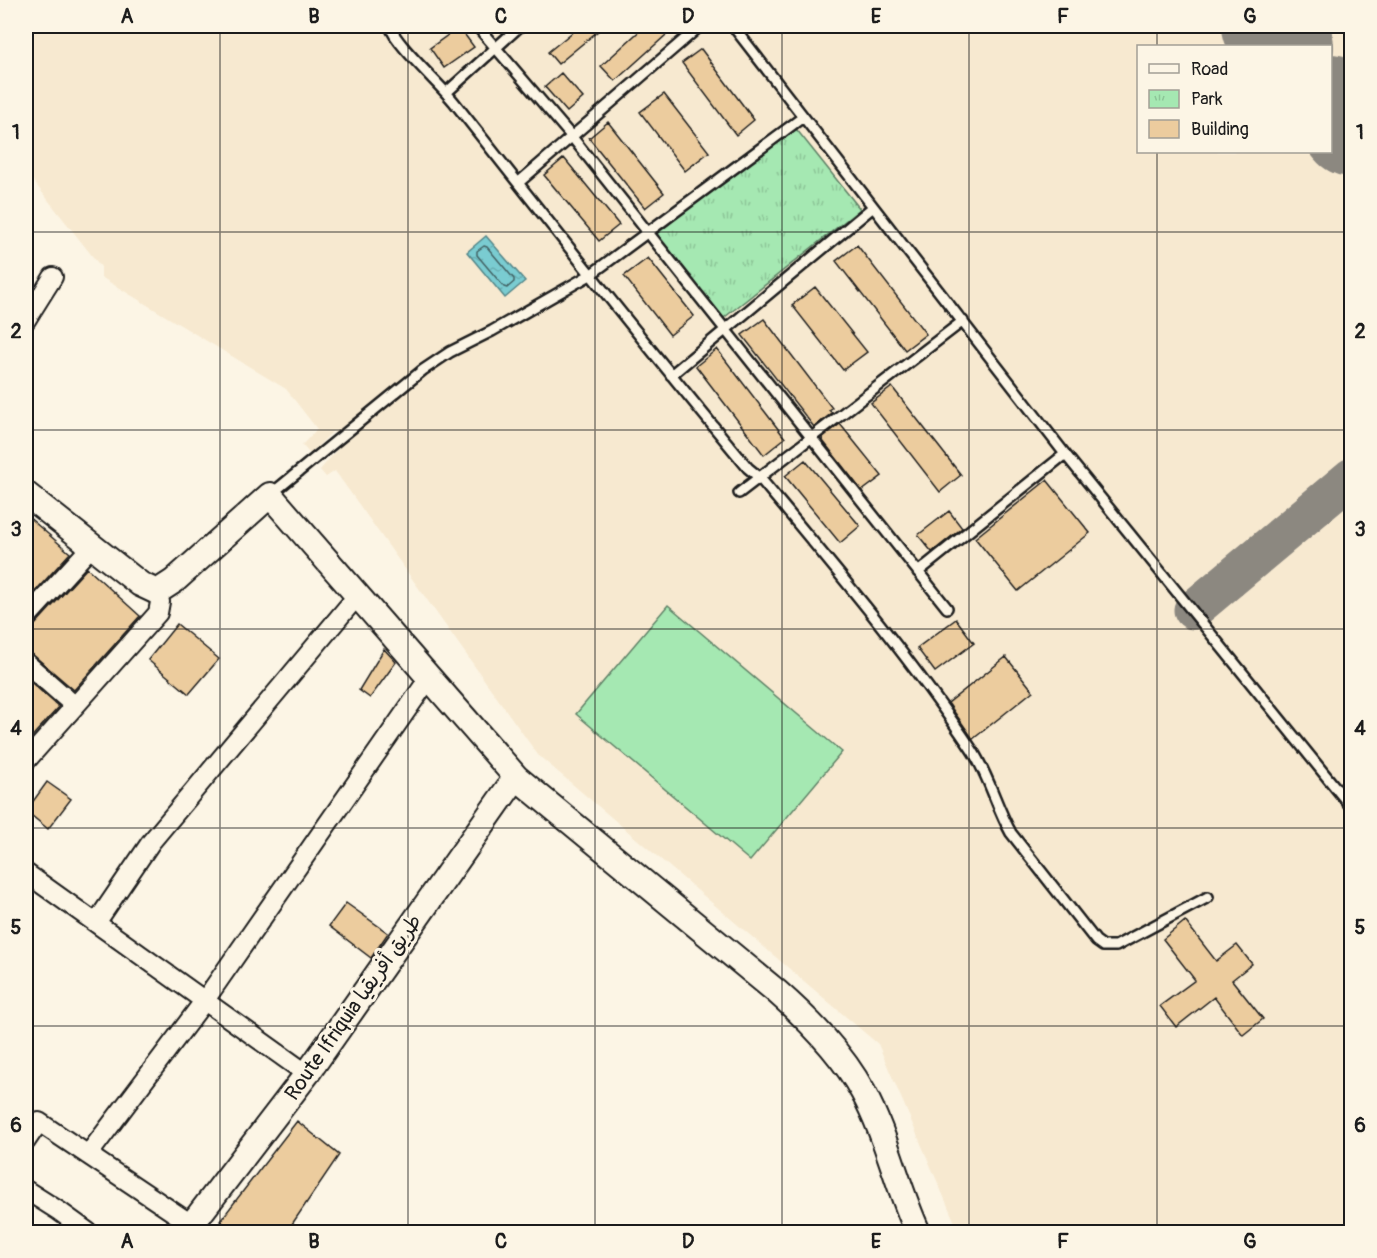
<svg xmlns="http://www.w3.org/2000/svg" width="1377" height="1258" viewBox="0 0 1377 1258" font-family="Pangolin,'Playpen Sans Arabic',sans-serif">
<style>
.built{fill:#f7e9d0;fill-rule:evenodd}
.green{fill:#a5e8b2;stroke:#608267;stroke-width:1.5}
.park{fill:url(#park-tufts);stroke:#608267;stroke-width:1.5}
.water{fill:url(#water-ripples);stroke:#548689;stroke-width:1.5}
.lines{fill:none;stroke-linecap:round;stroke-linejoin:round}
.shore{stroke:#426264;stroke-width:1.5}
.taxiway{stroke:#8c8880;stroke-width:39}
.runway{stroke:#8c8880;stroke-width:96}
.building{fill:#eccc9e;stroke:#1c1c1c;stroke-width:1.5}
.lane-casing{stroke:#1c1c1c;stroke-width:14}
.street-casing{stroke:#1c1c1c;stroke-width:22}
.secondary-casing{stroke:#1c1c1c;stroke-width:28}
.lane{stroke:#fcf5e5;stroke-width:9}
.street{stroke:#fcf5e5;stroke-width:18}
.secondary{stroke:#fcf5e5;stroke-width:24}
.grid{fill:none;stroke:#1c1c1c;stroke-width:1.5;stroke-opacity:0.55}
.labels{text-anchor:middle;stroke-width:6;stroke-linejoin:round;paint-order:stroke}
.street-label{font-size:21px;fill:#1c1c1c;stroke:#fcf5e5}
.neatline{fill:none;stroke:#1c1c1c;stroke-width:2}
.grid-label{font-size:20px;text-anchor:middle;font-weight:bold;fill:#1c1c1c}
</style>
<defs>
<pattern id="park-tufts" width="24" height="20" patternUnits="userSpaceOnUse" patternTransform="scale(1.5)"><rect width="24" height="20" fill="#a5e8b2"/><path d="M3 7l-1-3M5 7V3M7 7l1-3M15 17l-1-3M17 17v-4M19 17l1-3" fill="none" stroke="#8dc698"/></pattern>
<pattern id="water-ripples" width="26" height="14" patternUnits="userSpaceOnUse" patternTransform="scale(1.5)"><rect width="26" height="14" fill="#7accd1"/><path d="M2 4q2-2 4 0t4 0M15 11q2-2 4 0t4 0" fill="none" stroke="#69afb3"/></pattern>
</defs>
<rect width="100%" height="100%" fill="#fcf5e5"/>
<filter id="ink" filterUnits="userSpaceOnUse"><feTurbulence type="fractalNoise" baseFrequency=".0167" numOctaves="2"/><feDisplacementMap in="SourceGraphic" scale="12" xChannelSelector="R" yChannelSelector="G"/><feConvolveMatrix kernelMatrix="1 2 1 2 8 2 1 2 1" color-interpolation-filters="sRGB"/></filter>
<g filter="url(#ink)">
<!-- built -->
<path class="built" d="M 26,26 L 1351,26 L 1351,1232 L 959,1232 L 878,1044 L 538,755 L 335,471 L 326,477 L 320,470 L 341,445 L 333,431 L 310,454 L 302,445 L 317,429 L 286,389 L 101,277 L 101,267 L 26,172 ZM 1138,46 L 1330,46 L 1330,152 L 1138,152 Z"/>
<!-- green -->
<path class="green" d="M 668,605 L 842,752 L 750,861 L 576,714 Z"/>
<!-- park -->
<path class="park" d="M 793,125 L 860,209 L 720,321 L 653,237 Z"/>
<!-- water -->
<path class="water" d="M 486,236 L 525,281 L 505,298 L 467,252 Z"/>
<g class="lines">
<!-- shore -->
<path class="shore" d="M 484,246 L 487,247 L 514,279 L 514,282 L 507,288 L 504,287 L 477,255 L 477,251 Z"/>
<!-- taxiway -->
<path class="taxiway" d="M 1193,610 L 1352,477"/>
<!-- runway -->
<path class="runway" d="M 1270,26 L 1286,46
M 1330,102 L 1352,129"/>
</g>
<!-- building -->
<path class="building" d="M 580,26 L 604,26 L 558,64 L 548,52 Z
M 645,26 L 676,26 L 615,81 L 601,66 Z
M 459,27 L 474,47 L 444,68 L 430,48 Z
M 701,49 L 754,120 L 736,135 L 682,63 Z
M 561,73 L 583,98 L 567,112 L 545,87 Z
M 664,94 L 709,152 L 685,171 L 640,112 Z
M 608,122 L 664,193 L 645,208 L 589,138 Z
M 564,158 L 619,225 L 599,241 L 544,175 Z
M 857,245 L 926,334 L 905,350 L 836,261 Z
M 648,258 L 694,316 L 670,335 L 624,276 Z
M 815,287 L 867,352 L 843,370 L 792,305 Z
M 764,319 L 832,408 L 829,410 L 832,413 L 814,427 L 742,335 Z
M 717,349 L 785,438 L 764,455 L 696,366 Z
M 892,387 L 961,475 L 940,492 L 871,403 Z
M 840,424 L 882,476 L 862,491 L 823,441 L 822,438 Z
M 805,460 L 860,526 L 840,543 L 785,476 Z
M 1047,480 L 1090,533 L 1018,591 L 975,538 Z
M 949,511 L 962,528 L 932,552 L 918,535 Z
M 26,515 L 70,553 L 30,597 L 26,594 Z
M 87,568 L 140,616 L 74,690 L 33,655 L 26,652 L 26,631 L 34,626 Z
M 956,619 L 974,643 L 935,672 L 917,648 Z
M 177,624 L 219,659 L 189,694 L 148,660 Z
M 384,649 L 396,662 L 370,698 L 359,690 Z
M 1006,657 L 1033,691 L 973,739 L 948,703 Z
M 26,678 L 59,707 L 26,743 Z
M 47,782 L 71,799 L 48,829 L 26,811 Z
M 346,903 L 388,933 L 371,958 L 329,926 Z
M 1185,921 L 1216,961 L 1237,945 L 1252,964 L 1232,980 L 1263,1019 L 1243,1035 L 1214,997 L 1176,1027 L 1160,1006 L 1195,980 L 1163,939 Z
M 297,1121 L 339,1155 L 286,1233 L 235,1233 L 220,1221 Z"/>
<g class="lines">
<!-- lane casing -->
<g class="lane-casing">
<path id="lane" d="M 390,26 C 395,44 440,84 454,102 C 551,225 648,348 748,468 L 759,477 C 833,566 908,654 972,750 C 989,776 996,806 1011,833 L 1096,941 L 1103,946 L 1116,946 L 1208,897
M 477,26 L 572,137 L 947,608
M 733,26 L 1065,454 L 1352,808
M 447,92 L 520,26
M 518,183 L 700,26
M 671,375 L 873,207
M 739,493 L 963,321
M 270,495 L 423,370 L 450,352 L 492,331 L 590,275 L 803,117
M 918,572 L 1065,454"/>
</g>
<!-- street casing -->
<g class="street-casing">
<path id="street" d="M 26,320 L 53,277
M 26,618 L 91,547
M 26,663 L 75,706
M 26,761 L 158,613 L 160,602 L 157,592
M 26,873 L 307,1074
M 96,923 L 151,842 L 357,596
M 26,1141 L 39,1122 L 203,1232
M 88,1155 L 205,1000 L 429,678
M 26,1190 L 59,1211 L 88,1232"/>
</g>
<!-- secondary casing -->
<g class="secondary-casing">
<path id="secondary" d="M 26,494 L 140,584 L 157,592 L 174,581 L 270,495 L 516,777 L 776,991 C 809,1020 842,1053 863,1092 C 887,1136 897,1187 918,1232
M 186,1232 L 307,1074 L 516,777"/>
</g>
<!-- lane -->
<use href="#lane" class="lane"/>
<!-- street -->
<use href="#street" class="street"/>
<!-- secondary -->
<use href="#secondary" class="secondary"/>
</g>
</g>
<!-- grid -->
<path class="grid" d="M 220,26 L 220,1232M 408,26 L 408,1232M 595,26 L 595,1232M 782,26 L 782,1232M 969,26 L 969,1232M 1157,26 L 1157,46M 1157,152 L 1157,1232M 26,232 L 1352,232M 26,430 L 1352,430M 26,629 L 1352,629M 26,828 L 1352,828M 26,1026 L 1352,1026"/>
<g class="labels">
<!-- street labels -->
<g class="street-label">
<text transform="translate(353 1007) rotate(-55)" y="7">Route Ifriquia طريق أفريقيا</text>
</g>
</g>
<!-- margin -->
<rect width="1377" height="1258" fill="none" stroke="#fcf5e5" stroke-width="66"/>
<!-- legend -->
<rect x="1137" y="45" width="195" height="108" fill="#fcf5e5" stroke="#a29e95" stroke-width="1.5"/>
<rect x="1149" y="64" width="30" height="9" fill="#fcf5e5" stroke="#a29e95" stroke-width="1.5"/>
<text x="1191" y="75" font-size="18" fill="#1c1c1c">Road</text>
<rect x="1149" y="90" width="30" height="18" fill="url(#park-tufts)" stroke="#a29e95" stroke-width="1.5"/>
<text x="1191" y="105" font-size="18" fill="#1c1c1c">Park</text>
<rect x="1149" y="120" width="30" height="18" fill="#eccc9e" stroke="#a29e95" stroke-width="1.5"/>
<text x="1191" y="135" font-size="18" fill="#1c1c1c">Building</text>
<rect x="33" y="33" width="1311" height="1192" class="neatline"/>
<g class="grid-label">
<text x="127" y="23">A</text>
<text x="314" y="23">B</text>
<text x="501" y="23">C</text>
<text x="688" y="23">D</text>
<text x="876" y="23">E</text>
<text x="1063" y="23">F</text>
<text x="1250" y="23">G</text>
<text x="16" y="139">1</text>
<text x="1360" y="139">1</text>
<text x="16" y="338">2</text>
<text x="1360" y="338">2</text>
<text x="16" y="536">3</text>
<text x="1360" y="536">3</text>
<text x="16" y="735">4</text>
<text x="1360" y="735">4</text>
<text x="16" y="934">5</text>
<text x="1360" y="934">5</text>
<text x="16" y="1132">6</text>
<text x="1360" y="1132">6</text>
<text x="127" y="1248">A</text>
<text x="314" y="1248">B</text>
<text x="501" y="1248">C</text>
<text x="688" y="1248">D</text>
<text x="876" y="1248">E</text>
<text x="1063" y="1248">F</text>
<text x="1250" y="1248">G</text>
</g>
</svg>
